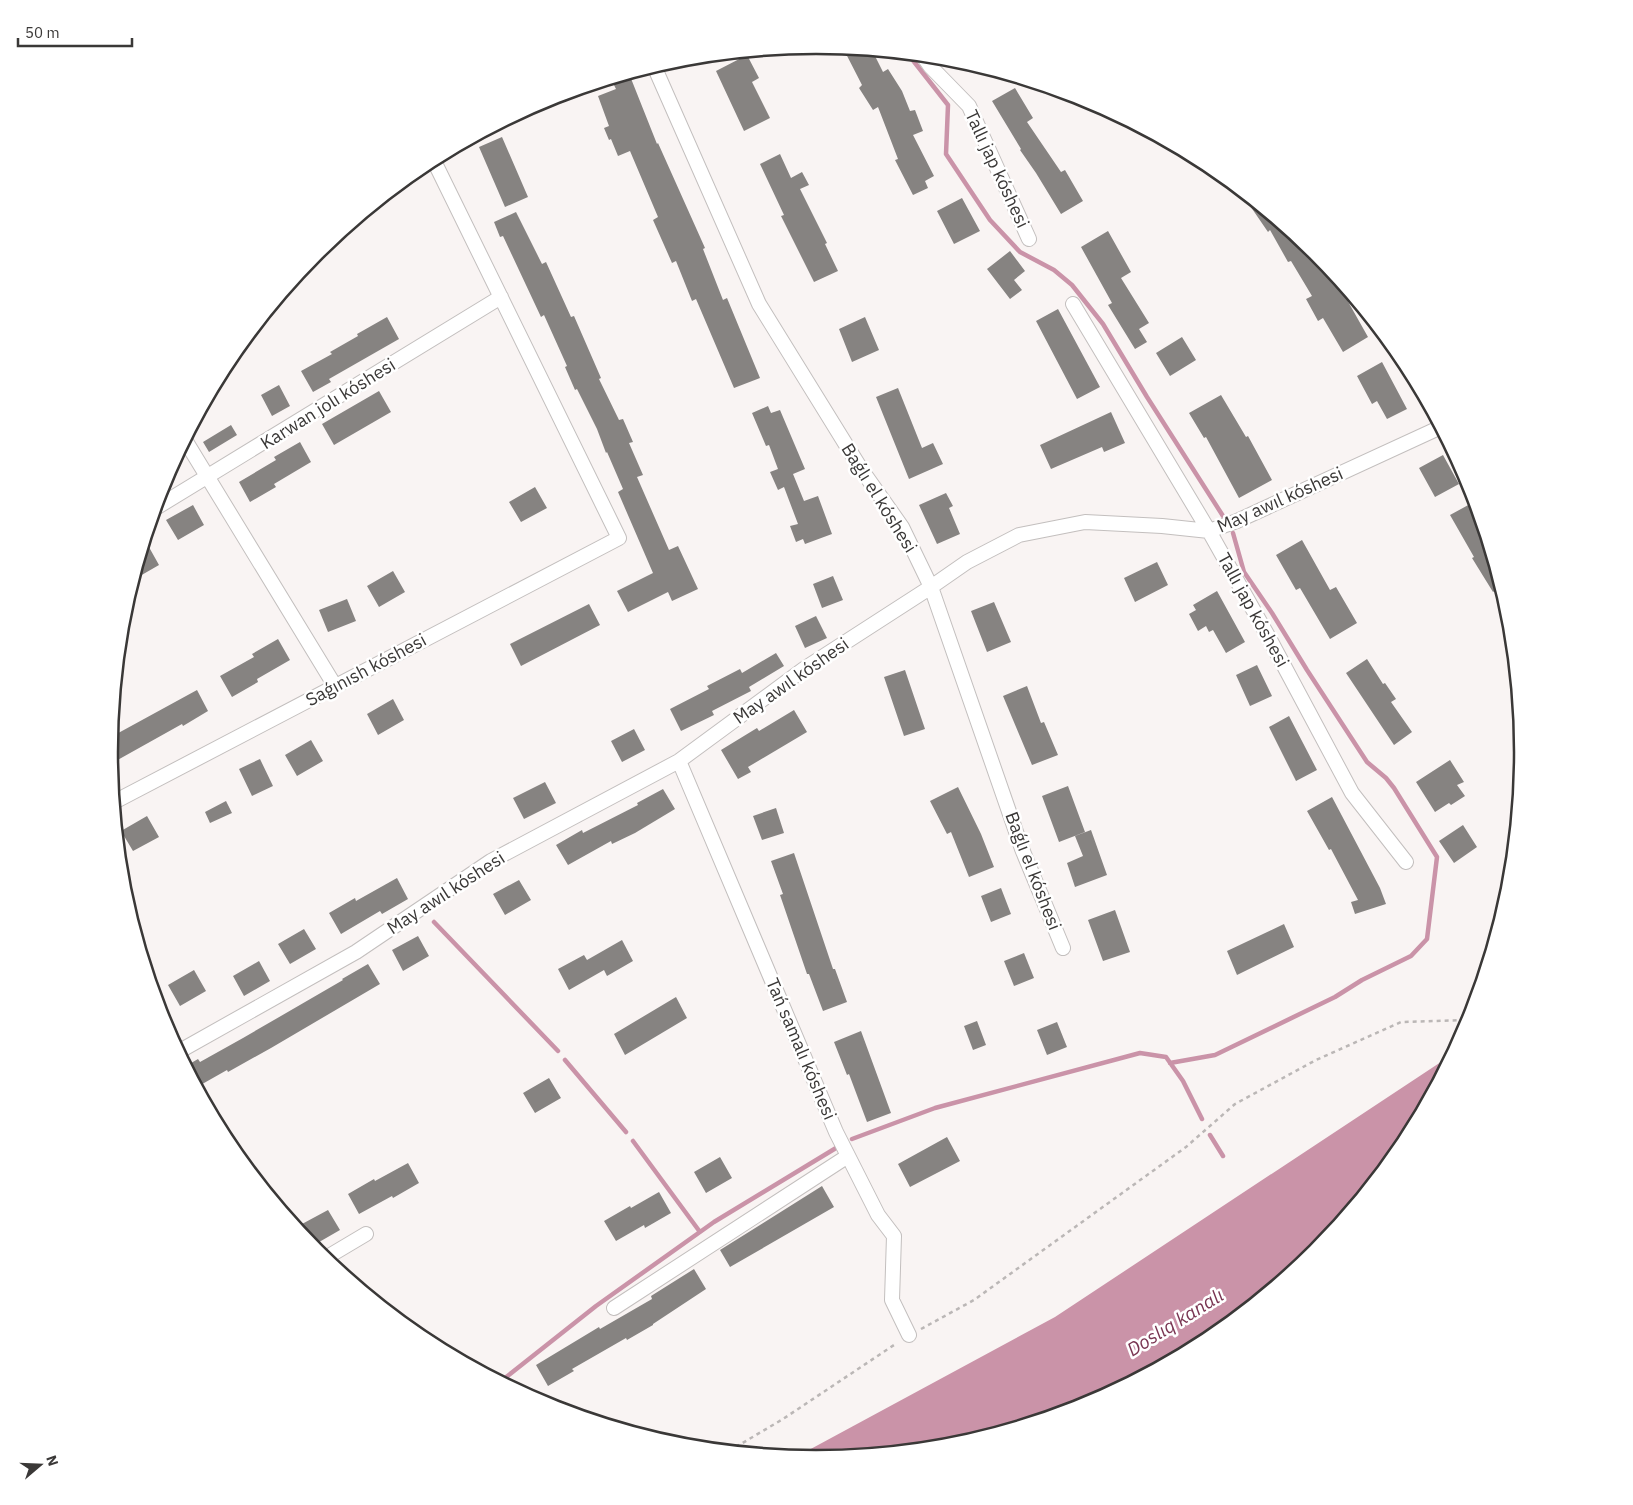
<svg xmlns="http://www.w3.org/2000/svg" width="1633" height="1505" viewBox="0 0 1633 1505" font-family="'IBM Plex Sans',sans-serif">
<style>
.water{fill:#ca93a8}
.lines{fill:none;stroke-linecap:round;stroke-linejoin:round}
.stream{stroke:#ca93a8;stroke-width:4.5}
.building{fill:#868381}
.minor-casing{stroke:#c3bfbe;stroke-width:16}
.path{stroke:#bbb7b6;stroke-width:2.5;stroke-dasharray:4 4;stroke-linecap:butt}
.minor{stroke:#fff;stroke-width:14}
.labels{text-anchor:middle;stroke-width:5;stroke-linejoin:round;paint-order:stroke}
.street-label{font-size:18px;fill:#3a3837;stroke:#fff}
.water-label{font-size:19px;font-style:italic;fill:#793552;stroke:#fff}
.rim{fill:none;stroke:#3a3837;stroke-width:2.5}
</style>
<rect width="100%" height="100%" fill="#f9f4f3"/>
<!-- water -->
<path class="water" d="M 1453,1054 L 1405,1146 L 1317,1253 L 1209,1341 L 1087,1406 L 954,1446 L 816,1460 L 797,1458 L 807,1451 L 1055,1317 Z"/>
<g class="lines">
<!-- stream -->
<path class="stream" d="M 908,54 L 948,105 L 946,154 L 990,220 L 1020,252 L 1054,270 L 1072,285 L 1103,324 L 1147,397 L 1223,516
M 434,922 L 558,1051
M 565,1060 L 626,1132
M 1170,1063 L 1215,1055 L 1335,997 L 1362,980 L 1411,956 L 1427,939 L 1437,857 L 1394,788 L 1386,778 L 1367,762 L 1307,670 L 1272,613 L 1244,572 L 1233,533
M 1210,1135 L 1223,1156
M 852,1139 L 935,1108 L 1140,1053 L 1166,1057 L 1183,1081 L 1202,1119
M 633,1141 L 700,1232
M 500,1382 L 596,1306 L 714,1222 L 836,1148"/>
</g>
<!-- building -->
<path class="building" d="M 843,48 L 872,50 L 883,72 L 888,69 L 902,91 L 910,111 L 915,110 L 923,131 L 913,135 L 934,176 L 925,181 L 928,188 L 913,195 L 895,160 L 898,159 L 878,107 L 873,110 L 859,88 L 862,85 Z
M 747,55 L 759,78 L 752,82 L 770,118 L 744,131 L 716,71 Z
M 630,76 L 657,144 L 658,143 L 705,248 L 703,249 L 723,300 L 727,298 L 760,378 L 734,388 L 696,299 L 692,301 L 676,261 L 672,263 L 653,220 L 658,217 L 630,151 L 618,156 L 611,139 L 609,140 L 604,128 L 609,126 L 598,96 L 616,89 L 613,83 Z
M 1015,88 L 1033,118 L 1027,122 L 1061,172 L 1065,170 L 1083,201 L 1061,214 L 1036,173 L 1020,150 L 1021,149 L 992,101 Z
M 502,137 L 528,197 L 505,207 L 479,147 Z
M 780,154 L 791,178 L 802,172 L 809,185 L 800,189 L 827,243 L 825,244 L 838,271 L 814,282 L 781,216 L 784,215 L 760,164 Z
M 1247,195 L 1317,252 L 1337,282 L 1368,337 L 1343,352 L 1323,318 L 1318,321 L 1306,299 L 1312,296 L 1291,261 L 1288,262 L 1270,230 L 1268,232 L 1244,197 Z
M 962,198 L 980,231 L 954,244 L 937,211 Z
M 516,212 L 542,264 L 546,262 L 571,317 L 574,316 L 601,378 L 599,379 L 619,420 L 623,419 L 633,442 L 629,443 L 643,475 L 637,477 L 669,550 L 678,546 L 698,589 L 672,601 L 668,592 L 628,612 L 617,591 L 653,573 L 618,492 L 623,489 L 607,452 L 606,453 L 597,429 L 577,389 L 575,390 L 565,367 L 567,366 L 544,315 L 541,317 L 503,236 L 500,237 L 494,222 Z
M 1108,231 L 1131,272 L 1121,278 L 1149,323 L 1139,329 L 1147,342 L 1135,349 L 1108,305 L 1112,303 L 1081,247 Z
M 1010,251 L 1025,271 L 1014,280 L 1022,290 L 1010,299 L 987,269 Z
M 1058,309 L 1100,387 L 1077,399 L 1036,321 Z
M 387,317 L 399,339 L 329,379 L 331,382 L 313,392 L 301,371 L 332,354 L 330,352 L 358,336 L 357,334 Z
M 865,317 L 879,350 L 852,362 L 839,329 Z
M 1182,337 L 1196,360 L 1170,376 L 1156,353 Z
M 1382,362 L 1407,409 L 1387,419 L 1377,401 L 1372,404 L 1357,376 Z
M 279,385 L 290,406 L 272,416 L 261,395 Z
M 898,388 L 922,448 L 933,443 L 943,464 L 909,479 L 876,397 Z
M 379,391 L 391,412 L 334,445 L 322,424 Z
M 1221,395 L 1246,437 L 1248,436 L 1272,480 L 1239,498 L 1206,437 L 1204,438 L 1189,413 Z
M 768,406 L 771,413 L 780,410 L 805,469 L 793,474 L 804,501 L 818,496 L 832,534 L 805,544 L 803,539 L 796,542 L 790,526 L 798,524 L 784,487 L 778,490 L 770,472 L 778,469 L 769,445 L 766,446 L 752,413 Z
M 1111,412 L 1125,443 L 1104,452 L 1102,447 L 1051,469 L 1040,445 Z
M 231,425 L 237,435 L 209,452 L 203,442 Z
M 300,442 L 311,462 L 274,484 L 276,487 L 250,502 L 239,482 L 276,460 L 274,457 Z
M 1443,455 L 1459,484 L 1435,497 L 1419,468 Z
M 535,487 L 547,508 L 521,522 L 509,502 Z
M 946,493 L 953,506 L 949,508 L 960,534 L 937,544 L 919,505 Z
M 1472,503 L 1483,523 L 1502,586 L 1493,592 L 1472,558 L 1474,557 L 1450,515 Z
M 193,505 L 204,525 L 178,540 L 166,520 Z
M 145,540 L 159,565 L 133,580 L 140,558 Z
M 1302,540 L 1330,590 L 1336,587 L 1357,623 L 1330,639 L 1300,588 L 1296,590 L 1276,555 Z
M 1157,562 L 1168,585 L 1135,602 L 1124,578 Z
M 393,571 L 405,592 L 379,607 L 367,586 Z
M 833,576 L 843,600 L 822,608 L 813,584 Z
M 1217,591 L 1245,642 L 1226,653 L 1213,630 L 1209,632 L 1206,626 L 1198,631 L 1189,614 L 1196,610 L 1193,605 Z
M 347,599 L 356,621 L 328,632 L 319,610 Z
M 994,602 L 1011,642 L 987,652 L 971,611 Z
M 589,604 L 600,625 L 521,666 L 510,644 Z
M 816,616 L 827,638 L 805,648 L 795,626 Z
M 278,639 L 290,660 L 257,679 L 258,682 L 232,697 L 220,676 L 254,657 L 252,654 Z
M 776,653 L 784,666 L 749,687 L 751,691 L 712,711 L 714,715 L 681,731 L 670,709 L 709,689 L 707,686 L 740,669 L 742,673 Z
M 1367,659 L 1383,684 L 1385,683 L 1396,699 L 1391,702 L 1412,732 L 1394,745 L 1346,673 Z
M 1257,665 L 1272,696 L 1250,706 L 1236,675 Z
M 905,670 L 925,729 L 904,736 L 884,677 Z
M 1027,686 L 1041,723 L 1044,722 L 1058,755 L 1032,765 L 1003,696 Z
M 197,690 L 208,711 L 183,726 L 182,724 L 114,762 L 109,755 L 111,737 Z
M 393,699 L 404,720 L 378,735 L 367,714 Z
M 794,710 L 807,732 L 748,767 L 751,772 L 738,779 L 721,750 L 757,728 L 759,731 Z
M 1289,716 L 1317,770 L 1296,781 L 1269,727 Z
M 634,729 L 645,750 L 622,762 L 611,741 Z
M 311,740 L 323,761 L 297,776 L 285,755 Z
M 260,759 L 273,786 L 252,796 L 239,769 Z
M 1450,760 L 1464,782 L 1457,785 L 1465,796 L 1451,805 L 1449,803 L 1435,812 L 1416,782 Z
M 545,782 L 556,803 L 524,819 L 513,798 Z
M 1068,786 L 1085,832 L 1059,842 L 1042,796 Z
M 958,787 L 981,834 L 994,867 L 969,877 L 951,832 L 947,834 L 930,801 Z
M 663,789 L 675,809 L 635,833 L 612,844 L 611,841 L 568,865 L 556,845 L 582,830 L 583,833 L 638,805 L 637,803 Z
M 1332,797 L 1380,888 L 1386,904 L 1355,914 L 1351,902 L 1358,900 L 1331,849 L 1329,850 L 1307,811 Z
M 226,801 L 232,813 L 210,823 L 205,812 Z
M 776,808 L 784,833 L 762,840 L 753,816 Z
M 147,816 L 159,837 L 133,851 L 121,831 Z
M 1463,825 L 1477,847 L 1454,863 L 1439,841 Z
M 1091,830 L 1107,875 L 1075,887 L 1067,863 L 1083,856 L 1075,836 Z
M 794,853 L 833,969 L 835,969 L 847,1002 L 823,1011 L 809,974 L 807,974 L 780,895 L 783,894 L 771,861 Z
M 397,878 L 408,899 L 382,914 L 380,911 L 341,934 L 329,913 L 355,898 L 356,901 Z
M 519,880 L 531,900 L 505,915 L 493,894 Z
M 1001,888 L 1011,914 L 991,922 L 981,896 Z
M 1115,910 L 1130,952 L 1103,961 L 1088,920 Z
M 1284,924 L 1294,947 L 1237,975 L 1227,951 Z
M 304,929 L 316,949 L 290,964 L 278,944 Z
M 418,936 L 429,956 L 403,971 L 392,950 Z
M 622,940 L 633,961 L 607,976 L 604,970 L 569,990 L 558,969 L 584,955 L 587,960 Z
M 1024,953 L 1034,978 L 1014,986 L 1004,961 Z
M 259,961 L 270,981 L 244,996 L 233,976 Z
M 368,964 L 380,984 L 271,1048 L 228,1072 L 227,1070 L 197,1087 L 186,1066 L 198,1059 L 200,1062 L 243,1038 L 343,980 L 342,979 Z
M 194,970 L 206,991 L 180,1006 L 168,985 Z
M 676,997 L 687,1018 L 625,1055 L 614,1034 Z
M 977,1021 L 986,1045 L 973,1050 L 964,1026 Z
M 1057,1022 L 1067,1047 L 1047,1055 L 1037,1030 Z
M 861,1031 L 891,1113 L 867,1122 L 849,1074 L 847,1075 L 834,1042 Z
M 549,1078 L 561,1098 L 535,1113 L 523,1093 Z
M 947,1137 L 960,1161 L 910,1187 L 898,1164 Z
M 720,1157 L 732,1178 L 706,1193 L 694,1172 Z
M 408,1163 L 419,1183 L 393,1198 L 392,1196 L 359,1214 L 348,1194 L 374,1179 L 375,1181 Z
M 822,1186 L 834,1207 L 730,1267 L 720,1250 Z
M 659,1192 L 671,1213 L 645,1228 L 644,1225 L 616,1241 L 604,1221 L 630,1206 L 631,1208 Z
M 328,1210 L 340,1230 L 314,1245 L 302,1224 Z
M 694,1269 L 706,1289 L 653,1324 L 653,1325 L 627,1340 L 626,1338 L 572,1369 L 574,1371 L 548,1386 L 536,1365 L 599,1327 L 600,1329 L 652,1299 L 651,1296 Z"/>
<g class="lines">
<!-- minor casing -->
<g class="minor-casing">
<path id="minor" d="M 923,56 L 930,66 L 969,106 L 1029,239
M 654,66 L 759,304 L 861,469 L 902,527 L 931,587 L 1022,849 L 1063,948
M 1073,304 L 1209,531 L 1268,636 L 1352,793 L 1406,862
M 185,440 L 335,686
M 154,509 L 501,297
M 679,761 L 836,1132 L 878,1215 L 894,1236 L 892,1300 L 909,1335
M 114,802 L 619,538 L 433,159
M 178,1052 L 356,952 L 491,861 L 679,761 L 804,669 L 931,587 L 967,562 L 1019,535 L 1085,522 L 1162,526 L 1209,531 L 1237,521 L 1441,427
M 324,1259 L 366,1234
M 614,1308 L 848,1156"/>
</g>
<!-- path -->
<path class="path" d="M 921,1329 L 974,1300 L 1186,1147 L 1235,1104 L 1316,1060 L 1401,1022 L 1469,1020 L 1472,1018
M 729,1451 L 783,1419 L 897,1343"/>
<!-- minor -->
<use href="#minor" class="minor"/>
</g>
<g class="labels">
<!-- street labels -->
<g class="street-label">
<text transform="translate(997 169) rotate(65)" y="6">Tallı jap kóshesi</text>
<text transform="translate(328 404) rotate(-32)" y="6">Karwan jolı kóshesi</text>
<text transform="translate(879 498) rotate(58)" y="6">Baǵlı el kóshesi</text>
<text transform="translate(1280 500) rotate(-24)" y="6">May awıl kóshesi</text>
<text transform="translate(1253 610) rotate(61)" y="6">Tallı jap kóshesi</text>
<text transform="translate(366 670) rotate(-28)" y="6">Saǵınısh kóshesi</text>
<text transform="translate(791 681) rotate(-35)" y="6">May awıl kóshesi</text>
<text transform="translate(1033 871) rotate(69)" y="6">Baǵlı el kóshesi</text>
<text transform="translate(446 893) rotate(-33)" y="6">May awıl kóshesi</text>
<text transform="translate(801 1049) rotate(67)" y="6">Tań samalı kóshesi</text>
</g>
<!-- water labels -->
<g class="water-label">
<text transform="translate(1175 1322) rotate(-32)" y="7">Doslıq kanalı</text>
</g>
</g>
<!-- crop -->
<path d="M0 0H1633V1505H0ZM118 752a698 698 0 1 1 1396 0a698 698 0 1 1-1396 0Z" fill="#fff" fill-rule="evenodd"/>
<path class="rim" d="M118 752a698 698 0 1 1 1396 0a698 698 0 1 1-1396 0Z"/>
<!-- north arrow -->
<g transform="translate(40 1465) rotate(71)" stroke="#ffffff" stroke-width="4" paint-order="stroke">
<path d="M0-4L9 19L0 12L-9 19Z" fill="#3a3837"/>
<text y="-8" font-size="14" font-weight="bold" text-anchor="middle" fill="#3a3837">N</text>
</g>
<!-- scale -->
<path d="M18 38v8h114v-8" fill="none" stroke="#3a3837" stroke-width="2.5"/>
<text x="25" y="38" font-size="15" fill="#3a3837" stroke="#ffffff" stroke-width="4" paint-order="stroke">50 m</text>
</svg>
